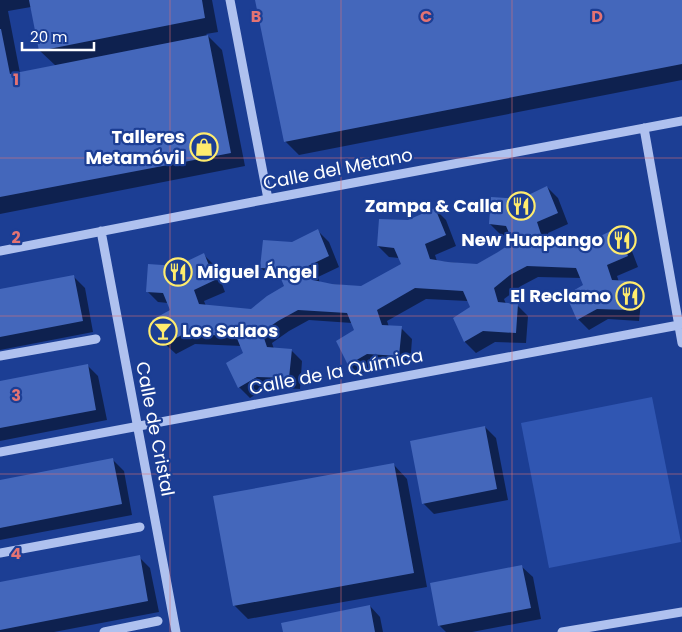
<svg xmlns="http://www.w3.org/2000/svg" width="682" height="632" viewBox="0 0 682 632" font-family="Poppins,sans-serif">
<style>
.green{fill:#3056b2}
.shadow{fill:#0007;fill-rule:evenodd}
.building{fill:#4467bb}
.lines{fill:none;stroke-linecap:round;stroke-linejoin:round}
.minor{stroke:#afc1ef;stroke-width:9}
.grid{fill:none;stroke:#e47373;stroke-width:1;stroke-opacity:0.55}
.labels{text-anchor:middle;stroke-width:4.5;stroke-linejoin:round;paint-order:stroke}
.poi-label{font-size:18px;font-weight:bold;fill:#fff;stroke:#1c3e94;text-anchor:end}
.street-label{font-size:18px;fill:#fff;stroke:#1c3e94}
.grid-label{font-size:16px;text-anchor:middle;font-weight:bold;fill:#e47373;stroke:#1c3e94;stroke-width:4.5;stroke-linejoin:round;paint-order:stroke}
</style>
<rect width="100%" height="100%" fill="#1c3e94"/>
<!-- green -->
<path class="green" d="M 652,397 L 681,542 L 549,568 L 521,423 Z"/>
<!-- shadow -->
<path class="shadow" d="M 0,0 L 212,0 L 218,32 L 206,34 L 222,50 L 245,166 L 0,214 ZM 31,7 L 40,51 L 56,66 L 20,73 L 8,11 Z
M 257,0 L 682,0 L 682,80 L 299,155 L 285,141 Z
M 547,187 L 558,198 L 568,224 L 548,233 L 549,239 L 591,243 L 617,230 L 628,241 L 638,267 L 617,276 L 619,282 L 631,283 L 642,293 L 639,321 L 608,319 L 589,330 L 578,319 L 584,285 L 582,278 L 538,277 L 521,286 L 504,299 L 506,304 L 517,305 L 528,316 L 526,343 L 495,342 L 476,353 L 465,342 L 454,318 L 471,308 L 468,301 L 426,299 L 387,321 L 389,327 L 401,328 L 412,339 L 410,366 L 379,364 L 360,375 L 349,364 L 355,331 L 352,323 L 309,320 L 289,331 L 272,343 L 274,349 L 291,350 L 302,361 L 300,389 L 268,387 L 250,398 L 239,387 L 245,353 L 242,346 L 195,344 L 176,354 L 165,344 L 154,320 L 171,310 L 168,303 L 158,302 L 147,291 L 177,267 L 204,255 L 215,266 L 225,292 L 204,301 L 206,306 L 251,310 L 285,286 L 282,279 L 272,278 L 261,268 L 292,243 L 318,231 L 329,242 L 339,267 L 318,277 L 320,283 L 361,287 L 402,265 L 399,258 L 389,257 L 378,246 L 408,222 L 435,209 L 446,220 L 456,246 L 435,255 L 437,261 L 477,265 L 514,243 L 511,236 L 501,235 L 490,224 L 521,200 Z
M 74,277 L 85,288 L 93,332 L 0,350 L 0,291 Z
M 87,365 L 98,376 L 107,420 L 0,441 L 0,382 Z
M 485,427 L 496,438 L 508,500 L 434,514 L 423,503 Z
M 113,460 L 124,471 L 132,515 L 0,540 L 0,481 Z
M 394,465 L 407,479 L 427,587 L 248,619 L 234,605 Z
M 139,557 L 150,568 L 159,612 L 54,632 L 0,632 L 0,583 Z
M 522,567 L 533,577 L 541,619 L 472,632 L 446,632 L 439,625 Z
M 370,606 L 380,617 L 383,632 L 285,632 Z"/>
<!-- building -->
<path class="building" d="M 29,0 L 202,0 L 205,18 L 39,51 Z
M 255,0 L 682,0 L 682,64 L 284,142 Z
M 0,29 L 1,29 L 10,74 L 208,35 L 231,153 L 0,197 Z
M 547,186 L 558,213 L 537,222 L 542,237 L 562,240 L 590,241 L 617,228 L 628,256 L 607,265 L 612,280 L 631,281 L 629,310 L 597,309 L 577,320 L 566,295 L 583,285 L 576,268 L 527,266 L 510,275 L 494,288 L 498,302 L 518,304 L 516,333 L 483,331 L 464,342 L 453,318 L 470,307 L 463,291 L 415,288 L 377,310 L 382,325 L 402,326 L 399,356 L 367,354 L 348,365 L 336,341 L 354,330 L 347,313 L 298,310 L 278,321 L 262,332 L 267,347 L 292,349 L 289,378 L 257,377 L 238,388 L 226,363 L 243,353 L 236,336 L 184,334 L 164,344 L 152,320 L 170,310 L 163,293 L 146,292 L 148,264 L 177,266 L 204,253 L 215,280 L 194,290 L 199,304 L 251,309 L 267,296 L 284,286 L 277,269 L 260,268 L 263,240 L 292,242 L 318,229 L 329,256 L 308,266 L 313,280 L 332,284 L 361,286 L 401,264 L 394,248 L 377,246 L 379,219 L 408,220 L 435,208 L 446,235 L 425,244 L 430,259 L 448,262 L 477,264 L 498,252 L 513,242 L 506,226 L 489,224 L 491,197 L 520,199 Z
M 74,275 L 83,321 L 0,337 L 0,289 Z
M 88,364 L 96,410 L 0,428 L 0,381 Z
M 485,426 L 497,489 L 422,504 L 410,441 Z
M 113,458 L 122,504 L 0,528 L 0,480 Z
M 394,463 L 414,573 L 233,606 L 213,496 Z
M 140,555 L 148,601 L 0,630 L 0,582 Z
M 522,565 L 531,608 L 438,626 L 430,583 Z
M 370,605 L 375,632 L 283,632 L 281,623 Z"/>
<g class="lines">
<!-- minor -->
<path class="minor" d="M 230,0 L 268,199
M 644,128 L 682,343
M 101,231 L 176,632
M 0,251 L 268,199 L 682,121
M 0,356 L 96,339
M 0,452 L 679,325
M 0,553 L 140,527
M 104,632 L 158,621
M 562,632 L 682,612"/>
</g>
<!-- grid -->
<path class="grid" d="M 170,0 L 170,632M 341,0 L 341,632M 512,0 L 512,632M 0,158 L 682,158M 0,316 L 682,316M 0,474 L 682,474"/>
<!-- icons -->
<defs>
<g id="shop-ring" transform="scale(1.4375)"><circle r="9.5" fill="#1c3e94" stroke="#ffec6d" stroke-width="1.5"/><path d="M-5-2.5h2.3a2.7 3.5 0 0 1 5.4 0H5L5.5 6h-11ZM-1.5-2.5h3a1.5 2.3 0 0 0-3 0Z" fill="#ffec6d"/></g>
<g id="restaurant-ring" transform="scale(1.4375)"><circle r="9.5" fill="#1c3e94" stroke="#ffec6d" stroke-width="1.5"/><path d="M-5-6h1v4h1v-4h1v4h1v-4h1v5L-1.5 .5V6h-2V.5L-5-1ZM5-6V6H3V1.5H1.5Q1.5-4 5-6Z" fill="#ffec6d"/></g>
<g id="bar-ring" transform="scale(1.4375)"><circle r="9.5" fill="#1c3e94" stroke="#ffec6d" stroke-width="1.5"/><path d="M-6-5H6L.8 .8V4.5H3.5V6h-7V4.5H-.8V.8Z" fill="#ffec6d"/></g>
</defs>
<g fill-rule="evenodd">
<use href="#shop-ring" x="204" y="147"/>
<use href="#restaurant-ring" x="521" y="206"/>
<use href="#restaurant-ring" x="622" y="240"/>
<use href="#restaurant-ring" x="178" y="272"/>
<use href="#restaurant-ring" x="630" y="296"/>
<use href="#bar-ring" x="163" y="331"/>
</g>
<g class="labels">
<!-- poi labels -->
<g class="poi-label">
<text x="185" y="143">Talleres<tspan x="185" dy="21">Metamóvil</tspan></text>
<text x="502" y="212">Zampa &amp; Calla</text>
<text x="603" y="246">New Huapango</text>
<text x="197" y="278" text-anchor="start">Miguel Ángel</text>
<text x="611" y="302">El Reclamo</text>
<text x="182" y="337" text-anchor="start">Los Salaos</text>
</g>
<!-- street labels -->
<g class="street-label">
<text transform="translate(338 169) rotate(-11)" y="6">Calle del Metano</text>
<text transform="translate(336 372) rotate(-11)" y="6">Calle de la Química</text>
<text transform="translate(155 429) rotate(79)" y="6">Calle de Cristal</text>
</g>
</g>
<g class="grid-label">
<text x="256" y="22">B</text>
<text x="426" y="22">C</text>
<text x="597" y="22">D</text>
<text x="16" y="85">1</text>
<text x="16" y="243">2</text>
<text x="16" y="401">3</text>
<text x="16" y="559">4</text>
</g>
<!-- scale -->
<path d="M22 42v8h72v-8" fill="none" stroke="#ffffff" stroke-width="2.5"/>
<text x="30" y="42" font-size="15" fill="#ffffff" stroke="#1c3e94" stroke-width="4" paint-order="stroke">20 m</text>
</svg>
